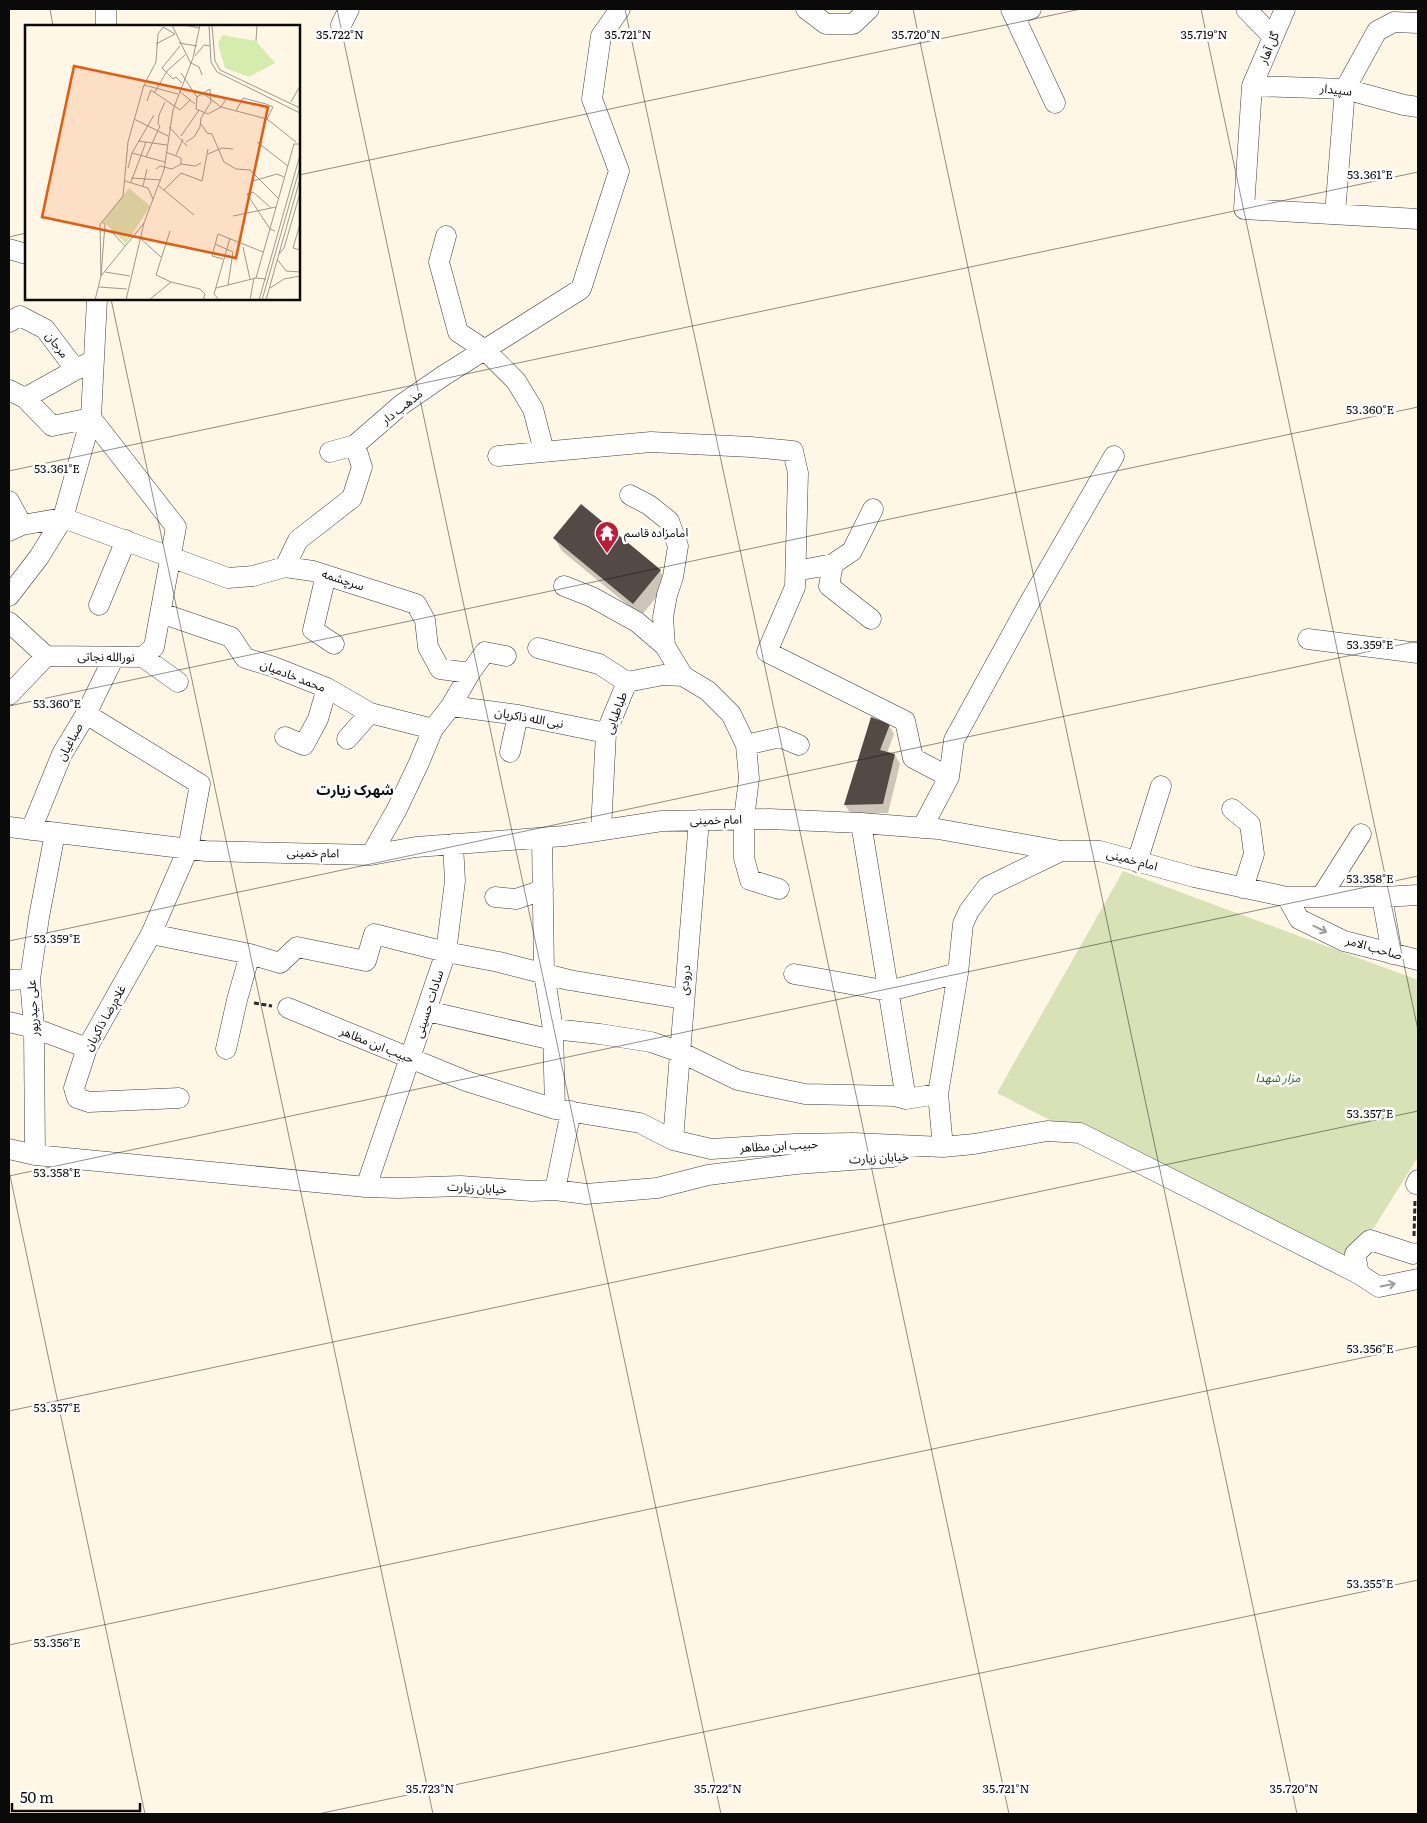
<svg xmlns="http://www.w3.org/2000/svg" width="1427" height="1823" viewBox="0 0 1427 1823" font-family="Literata,'Noto Sans Arabic',serif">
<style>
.cemetery{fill:#d9e1b7}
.shadow{fill:#0003}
.building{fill:#534945}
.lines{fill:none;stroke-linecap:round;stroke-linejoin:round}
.minor-casing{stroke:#3d3d3d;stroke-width:21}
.path{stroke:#2c2c2c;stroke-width:3;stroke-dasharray:5 2.5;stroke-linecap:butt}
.minor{stroke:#fff;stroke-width:20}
.oneway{stroke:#9d9d9d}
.ticks{fill:none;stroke:#0a0a0a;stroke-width:1;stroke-opacity:0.45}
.labels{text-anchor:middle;stroke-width:5;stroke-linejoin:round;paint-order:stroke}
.street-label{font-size:12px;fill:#0a0a0a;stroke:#fff}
.poi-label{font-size:12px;fill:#0a0a0a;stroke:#fff;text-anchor:start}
.park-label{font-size:12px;font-style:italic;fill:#326417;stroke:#fff}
.neighbourhood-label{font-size:14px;font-weight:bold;fill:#0a0a0a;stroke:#fff}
.inset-road{fill:none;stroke:#9d988e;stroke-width:1}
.view{fill:#e8590c;fill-opacity:0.15;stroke:#e8590c;stroke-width:2.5}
.inset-edge{fill:none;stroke:#0a0a0a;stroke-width:2.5}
.ticks-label{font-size:12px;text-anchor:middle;fill:#0a0a0a;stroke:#fff;stroke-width:5;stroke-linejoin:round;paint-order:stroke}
</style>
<rect width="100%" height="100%" fill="#fff7e6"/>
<!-- cemetery -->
<path class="cemetery" d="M 1123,871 L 1418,980 L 1418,1157 L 1347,1271 L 997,1093 Z"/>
<!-- shadow -->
<path class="shadow" d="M 554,538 L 660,571 L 668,583 L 641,616 L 562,551 Z
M 872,718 L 889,725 L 894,734 L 887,753 L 895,755 L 900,764 L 888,813 L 851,814 L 845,805 Z"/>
<!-- building -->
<path class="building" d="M 581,504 L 661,570 L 633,604 L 553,538 Z
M 871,717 L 890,724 L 880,750 L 895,754 L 883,804 L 844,805 Z"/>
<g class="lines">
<!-- minor casing -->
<g class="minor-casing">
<path id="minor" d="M 806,9 L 826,24 L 853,24 L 869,9
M 1011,9 L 1055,103
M 1246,9 L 1273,37
M 1285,9 L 1252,86 L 1244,209 L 1418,219
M 1014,15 L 1031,9
M 341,25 L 349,9
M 106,26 L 106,9
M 1252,86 L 1345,89 L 1404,105 L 1418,107
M 1335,214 L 1345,89 L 1377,31 L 1394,22 L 1418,23
M 446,236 L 439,262 L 458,332 L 485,350 L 516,381 L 533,409 L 544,451
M 9,249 L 26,254
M 9,322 L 20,316 L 45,329 L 76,370
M 9,390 L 25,398 L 52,426 L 91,418
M 25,398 L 86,364
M 330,452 L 355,445
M 498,456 L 651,442 L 751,447 L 793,451 L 798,473 L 795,587 L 767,652 L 905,721 L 913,758 L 949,777
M 630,495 L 649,505 L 669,521 L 678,546 L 673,577 L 667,595 L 663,617 L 665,646 L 683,676 L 708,691 L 731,714 L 746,745 L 749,778 L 744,819 L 744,858 L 750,880 L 779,889
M 9,501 L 22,525
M 9,531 L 22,525 L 63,518 L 228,578 L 253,576 L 285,567 L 313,571 L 416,604 L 425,620 L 428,647 L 440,669 L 470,673
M 833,564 L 829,586 L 871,619
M 285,567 L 298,540 L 352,498 L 362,467 L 355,445 L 401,405 L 443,376 L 581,289 L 619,171 L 592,99 L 601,36 L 620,9
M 796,571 L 833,564 L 852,551 L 873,509
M 326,575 L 313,630 L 334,644
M 564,586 L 592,597 L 637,622 L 665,646
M 9,596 L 39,557 L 63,518 L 91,418 L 97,299
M 99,605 L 126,540
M 161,613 L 231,637 L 245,658 L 274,667 L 327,688 L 370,713 L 433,729
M 9,622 L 46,656
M 1308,639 L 1418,653
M 538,648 L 599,664 L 627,682
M 143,657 L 178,682
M 9,695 L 46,656 L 143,657 L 154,647 L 176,527 L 91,418
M 451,706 L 518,715 L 606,733
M 86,714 L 200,784 L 188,849 L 151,934 L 87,1048 L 74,1088 L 77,1098 L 89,1102 L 179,1098
M 285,737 L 304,745 L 318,719 L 327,688
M 347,739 L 370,713
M 746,745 L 780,737 L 799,745
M 510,752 L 518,715
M 1232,809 L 1250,824 L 1254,854 L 1243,888
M 861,823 L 906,1099
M 9,827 L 206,851 L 371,855 L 416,847 L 564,836 L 662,821 L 769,819 L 861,823 L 938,829 L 1061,851 L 1100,851 L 1194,877 L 1287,897 L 1382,897 L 1418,895
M 922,828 L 949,777 L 954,740 L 1028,605 L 1114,456
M 31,830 L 62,754 L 86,714 L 114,657
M 601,830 L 606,733 L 627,682 L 663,675 L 683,676
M 542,838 L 544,973 L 553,1029 L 555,1109
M 371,855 L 397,809 L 418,765 L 433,729 L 451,706 L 470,673 L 485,652 L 506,656
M 1137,862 L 1161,786
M 495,897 L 516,899 L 543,890
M 1287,897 L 1299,919 L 1344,941 L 1418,960
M 1321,897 L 1361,834
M 1382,897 L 1392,954
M 151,934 L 250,954 L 280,963 L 297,947 L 366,961 L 374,934 L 446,952 L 499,962 L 569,980 L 683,999
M 794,974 L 889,991 L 958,973
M 9,980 L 30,979
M 288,1008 L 466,1081 L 555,1109 L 640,1123 L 673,1140 L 711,1149 L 795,1144 L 853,1143 L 943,1147 L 974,1144 L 1047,1131 L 1080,1133 L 1359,1274
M 427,1011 L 553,1040
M 9,1022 L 34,1028 L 87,1048
M 553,1029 L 600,1034 L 651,1042 L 680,1052 L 738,1080 L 805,1094 L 895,1096 L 906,1099 L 938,1094
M 226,1049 L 237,1000 L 250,954
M 673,1140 L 699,820
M 943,1147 L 938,1094 L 958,973 L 963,924 L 969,911 L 987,887 L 1061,851
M 9,1149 L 35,1155 L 366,1187 L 398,1188 L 461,1186 L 532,1191 L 555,1190 L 586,1194 L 657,1188 L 708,1175 L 796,1164 L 893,1157
M 35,1155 L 34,1028 L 30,979 L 39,917 L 55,833
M 1416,1184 L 1418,1180
M 366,1187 L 446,952 L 455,881 L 453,844
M 555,1190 L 571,1111
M 1418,1253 L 1413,1254 L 1370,1240 L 1355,1254 L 1359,1274 L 1379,1287 L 1418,1279"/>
</g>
<!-- path -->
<path class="path" d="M 254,1003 L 272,1006
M 1414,1236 L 1415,1200"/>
<!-- minor -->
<use href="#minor" class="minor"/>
</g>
<!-- one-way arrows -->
<defs><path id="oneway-shaft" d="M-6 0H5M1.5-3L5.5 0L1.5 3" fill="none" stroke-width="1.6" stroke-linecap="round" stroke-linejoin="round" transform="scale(1.25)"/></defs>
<g class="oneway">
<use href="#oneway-shaft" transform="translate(1320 929) rotate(26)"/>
<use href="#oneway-shaft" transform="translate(1388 1285) rotate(-12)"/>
</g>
<!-- ticks -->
<path class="ticks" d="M 50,9 L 53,26M 337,9 L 721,1814M 625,9 L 1009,1814M 913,9 L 1297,1814M 1201,9 L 1418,1030M 299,175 L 1081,9M 9,237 L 26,233M 111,299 L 433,1814M 9,471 L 1418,172M 9,706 L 1418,407M 9,941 L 1418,641M 9,1171 L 145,1814M 9,1176 L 1418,876M 9,1411 L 1418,1111M 9,1645 L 1418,1346M 318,1814 L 1418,1580"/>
<!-- icons -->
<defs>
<g id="temple-pin" transform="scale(1.25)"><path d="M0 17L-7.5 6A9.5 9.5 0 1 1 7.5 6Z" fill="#c21939" stroke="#fff"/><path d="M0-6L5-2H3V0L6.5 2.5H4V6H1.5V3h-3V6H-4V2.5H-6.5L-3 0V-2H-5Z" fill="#fff"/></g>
</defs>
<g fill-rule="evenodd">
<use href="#temple-pin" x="607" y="533"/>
</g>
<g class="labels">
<!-- street labels -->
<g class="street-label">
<text transform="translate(1269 48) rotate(-67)" y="4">گل آهار</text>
<text transform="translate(1336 90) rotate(6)" y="4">سپیدار</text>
<text transform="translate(57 345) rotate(53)" y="4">مرجان</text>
<text transform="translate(402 407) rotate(-38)" y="4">مذهب دار</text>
<text transform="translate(343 580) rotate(18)" y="4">سرچشمه</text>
<text transform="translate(106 657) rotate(1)" y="4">نورالله نجاتی</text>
<text transform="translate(293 676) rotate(21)" y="4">محمد خادمیان</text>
<text transform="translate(616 713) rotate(-70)" y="4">طباطبایی</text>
<text transform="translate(529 718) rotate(10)" y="4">نبی الله ذاکریان</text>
<text transform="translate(70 742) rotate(-62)" y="4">صباغیان</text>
<text transform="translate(716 820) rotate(-1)" y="4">امام خمینی</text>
<text transform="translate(313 853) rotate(1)" y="4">امام خمینی</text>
<text transform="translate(1132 860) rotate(15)" y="4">امام خمینی</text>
<text transform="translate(1374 948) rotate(16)" y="4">صاحب الامر</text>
<text transform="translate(685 980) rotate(-85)" y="4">درودی</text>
<text transform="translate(429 1004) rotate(-72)" y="4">سادات حسینی</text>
<text transform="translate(33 1008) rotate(-93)" y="4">علی حیدرپور</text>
<text transform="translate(105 1018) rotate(-61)" y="4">غلام‌رضا ذاکریان</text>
<text transform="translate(377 1045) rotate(22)" y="4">حبیب ابن مظاهر</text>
<text transform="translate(779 1146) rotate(-3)" y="4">حبیب ابن مظاهر</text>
<text transform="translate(879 1158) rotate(-3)" y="4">خیابان زیارت</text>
<text transform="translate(477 1188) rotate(3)" y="4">خیابان زیارت</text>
</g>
<!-- poi labels -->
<g class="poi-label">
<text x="624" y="537">امامزاده قاسم</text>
</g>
<!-- park labels -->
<g class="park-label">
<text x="1278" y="1082">مزار شهدا</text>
</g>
<!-- neighbourhood labels -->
<g class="neighbourhood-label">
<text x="355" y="795">شهرک زیارت</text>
</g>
</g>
<!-- overview -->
<g transform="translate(25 25)">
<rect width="275" height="275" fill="#fff7e6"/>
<path d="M 197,10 L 231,16 L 250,38 L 224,52 L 200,43 L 193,19 Z" fill="#d6ebae"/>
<path d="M 104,163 L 125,181 L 101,219 L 78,196 Z" fill="#d9e1b7"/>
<path class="inset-road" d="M 147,0 L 166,39M 159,0 L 175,3M 184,0 L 186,37 L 192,47 L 275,88M 187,0 L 190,36 L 195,45 L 275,83M 231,16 L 232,0M 154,18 L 172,21M 131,19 L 150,9M 155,21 L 137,43 L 148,54 L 151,52 L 157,58M 170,31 L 179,20 L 185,21M 166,38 L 174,42 L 177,50M 156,48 L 172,72 L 171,84 L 183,89 L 196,82 L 202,73M 119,60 L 153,69M 154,66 L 170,79M 130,67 L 142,46 L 160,30M 178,68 L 196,82 L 242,94 L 271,117M 122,76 L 126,65 L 155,85 L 165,75M 266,77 L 275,61M 211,86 L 218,73 L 241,79 L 248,82 L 242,94M 109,94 L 143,111M 176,99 L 182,108 L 187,109 L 199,137 L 211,144 L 225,145 L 253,173M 144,102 L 162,121M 156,111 L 174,85M 113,116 L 142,120M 161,117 L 169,112 L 175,102 L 176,93 L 186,77 L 185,64 L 172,72M 232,117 L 263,141M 141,127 L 156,133 L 156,139M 107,128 L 140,137M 183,129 L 197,123 L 208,124M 151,130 L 158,114M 121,132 L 135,101 L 133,99 L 134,90 L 140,77M 156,139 L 170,141 L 176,138M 103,143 L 107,128 L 129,90M 131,144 L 135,141 L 147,144 L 156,139M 106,153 L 136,155M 100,156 L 123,163 L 128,174M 228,156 L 252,149 L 259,152M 106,157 L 121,117M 118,161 L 122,144M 134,161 L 169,190M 139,165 L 156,148 L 177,156 L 183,124M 246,183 L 228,167 L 222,169 L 245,204 L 250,206M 208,191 L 251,182M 77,197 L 98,171 L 103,117 L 119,60 L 131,37 L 133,9 L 138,2 L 150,9M 77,197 L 80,199 L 76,251 L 75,199 ZM 275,199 L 268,223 L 275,225M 85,205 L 100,221M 116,214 L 136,232M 190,219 L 208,227 L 203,260M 218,222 L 225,254M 254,229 L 259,223 L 275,168M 198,234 L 187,231 L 193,209 L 238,227M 252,234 L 261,246 L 275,247M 80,247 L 105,251M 231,253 L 269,119 L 275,119M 146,257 L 175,264 L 180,269 L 178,275M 74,262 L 102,264M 191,263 L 231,253 L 241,254M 245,263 L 259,254 L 275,251M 70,275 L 76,251 L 119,198M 101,275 L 119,198 L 139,145 L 148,85 L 168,33 L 175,0M 124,275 L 146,257 L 131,250 L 145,206M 194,275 L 189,269 L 205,213M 225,275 L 229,253M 234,275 L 275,130M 237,275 L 275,142M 241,275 L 275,154"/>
<path class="view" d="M 49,41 L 243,82 L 211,233 L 17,192 Z"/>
<rect width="275" height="275" class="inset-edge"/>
</g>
<g class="ticks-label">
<text x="340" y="39">35.722°N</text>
<text x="628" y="39">35.721°N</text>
<text x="916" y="39">35.720°N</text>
<text x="1204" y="39">35.719°N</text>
<text x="1370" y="179">53.361°E</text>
<text x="1370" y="414">53.360°E</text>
<text x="57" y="473">53.361°E</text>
<text x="1370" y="649">53.359°E</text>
<text x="57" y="708">53.360°E</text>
<text x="1370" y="883">53.358°E</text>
<text x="57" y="943">53.359°E</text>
<text x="1370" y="1118">53.357°E</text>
<text x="57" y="1177">53.358°E</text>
<text x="1370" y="1353">53.356°E</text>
<text x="57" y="1412">53.357°E</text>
<text x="1370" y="1588">53.355°E</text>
<text x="57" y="1647">53.356°E</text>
<text x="430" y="1793">35.723°N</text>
<text x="718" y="1793">35.722°N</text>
<text x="1006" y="1793">35.721°N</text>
<text x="1294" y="1793">35.720°N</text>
</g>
<!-- border -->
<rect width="1427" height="1823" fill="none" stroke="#0a0a0a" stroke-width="20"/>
<!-- scale -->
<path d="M12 1803v8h128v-8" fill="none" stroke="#0a0a0a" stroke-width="2.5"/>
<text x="20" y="1803" font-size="15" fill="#0a0a0a" stroke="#ffffff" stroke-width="4" paint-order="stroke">50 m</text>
</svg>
